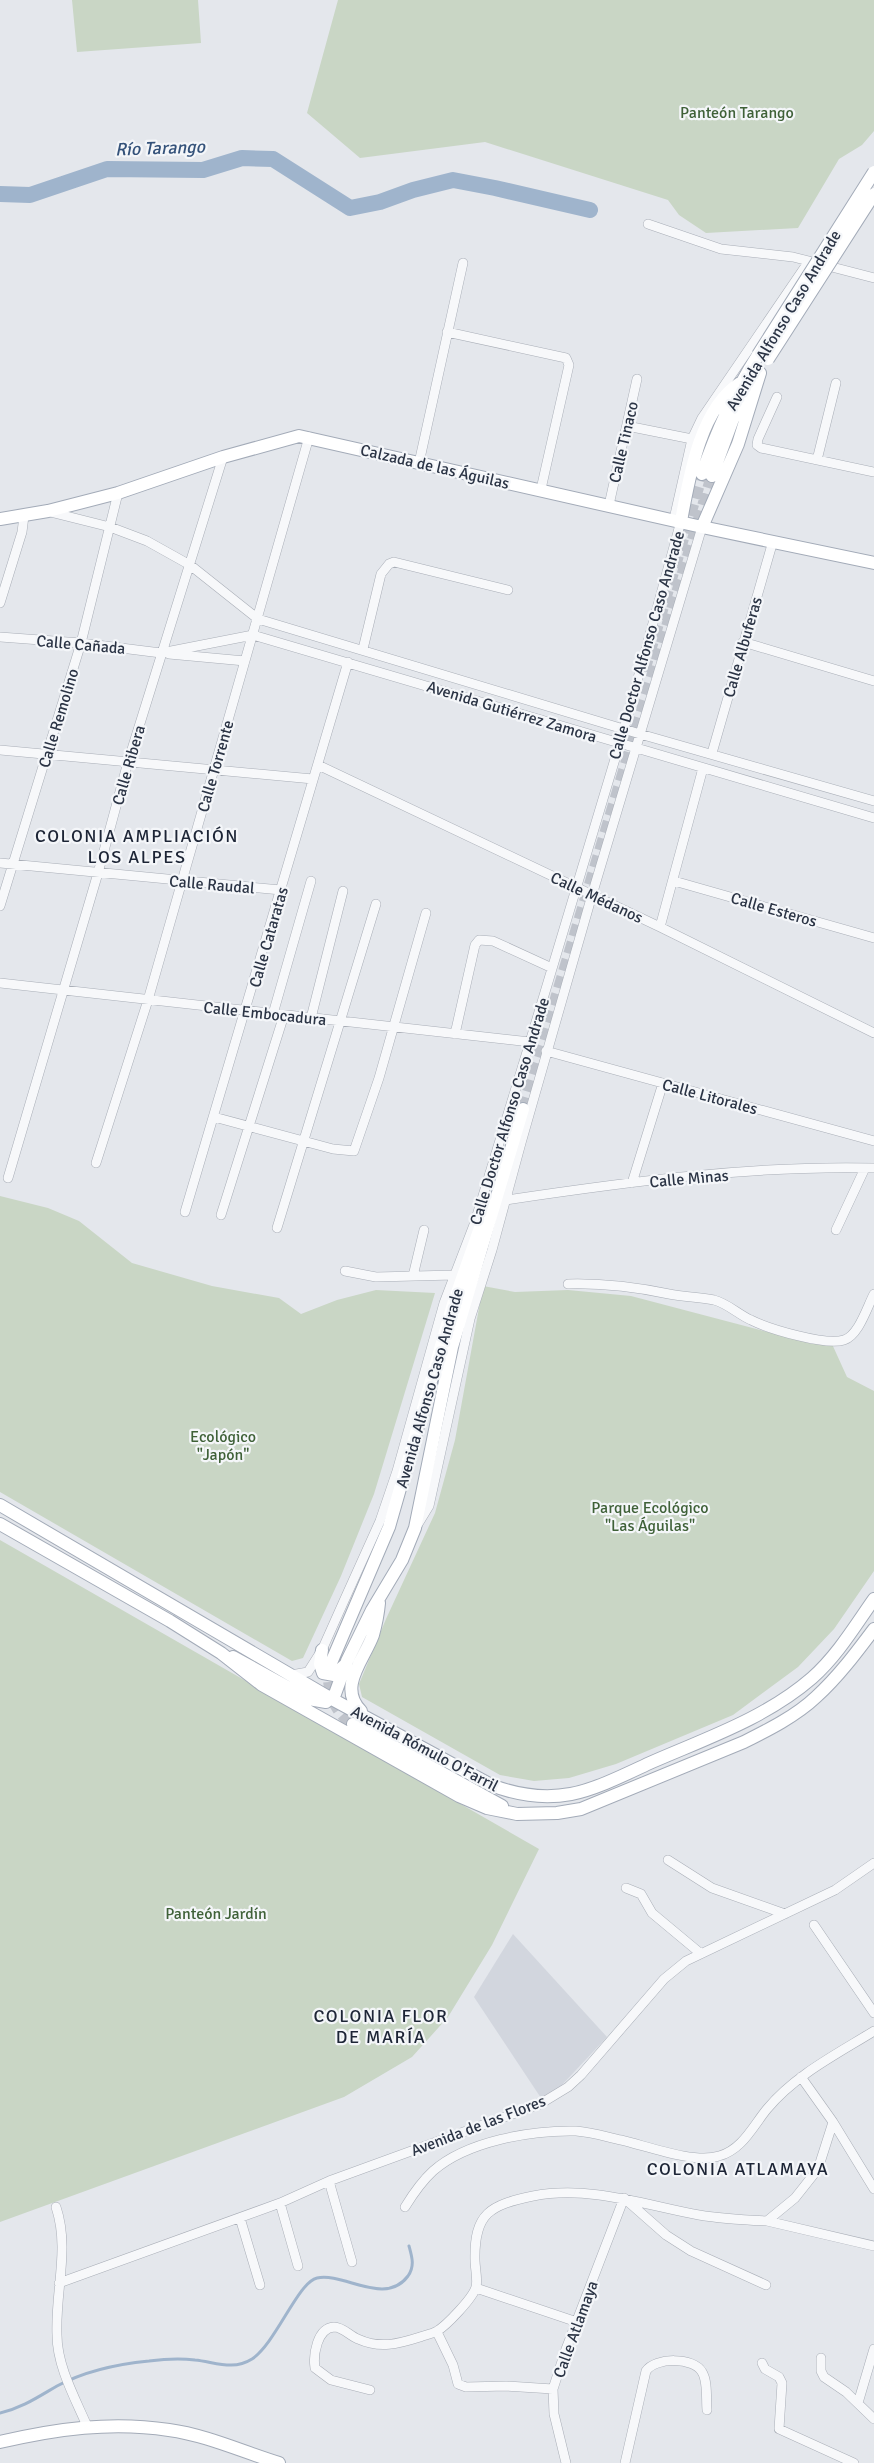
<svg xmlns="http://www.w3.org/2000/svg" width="874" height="2463" viewBox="0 0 874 2463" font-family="Signika,sans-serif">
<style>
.built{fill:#d2d6de}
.green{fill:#c9d6c5}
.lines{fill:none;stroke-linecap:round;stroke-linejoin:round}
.stream{stroke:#9fb4cc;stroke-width:3}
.river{stroke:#9fb4cc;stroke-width:16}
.major-tunnel{stroke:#bfc3cb;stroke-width:12;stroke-dasharray:12 6;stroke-linecap:butt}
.minor-casing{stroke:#a9aeb7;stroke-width:10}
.major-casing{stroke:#a3abb8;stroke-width:14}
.minor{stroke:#f7f8fa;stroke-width:9}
.major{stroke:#fff;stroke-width:12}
.major-bridge-casing{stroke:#a3abb8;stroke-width:14;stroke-linecap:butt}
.major-bridge{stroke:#fff;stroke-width:12}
.labels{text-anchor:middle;stroke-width:4.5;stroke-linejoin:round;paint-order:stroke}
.park-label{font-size:16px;fill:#3f6138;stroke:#f4f6f9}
.street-label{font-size:16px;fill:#2b3445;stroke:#f4f6f9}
.water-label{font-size:18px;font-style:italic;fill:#34527a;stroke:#f4f6f9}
.neighbourhood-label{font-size:18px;letter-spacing:1.5px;fill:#1d2536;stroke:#f4f6f9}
</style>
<rect width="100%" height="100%" fill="#e4e7ec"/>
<!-- built -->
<path class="built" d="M 513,1934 L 607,2037 L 561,2086 L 541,2098 L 474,1997 Z"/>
<!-- green -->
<path class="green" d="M 72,0 L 198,0 L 201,43 L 77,52 Z
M 338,0 L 874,0 L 874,131 L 862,145 L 839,159 L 798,228 L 706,233 L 679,215 L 668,200 L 485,142 L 360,158 L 307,113 Z
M 0,1196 L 48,1208 L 79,1221 L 132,1263 L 212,1286 L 279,1298 L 301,1314 L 337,1300 L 376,1290 L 435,1293 L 374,1494 L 341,1576 L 303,1658 L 292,1661 L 0,1492 Z
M 483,1286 L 515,1292 L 568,1290 L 631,1296 L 813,1344 L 832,1344 L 847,1377 L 874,1391 L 874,1571 L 834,1629 L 798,1667 L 733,1715 L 616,1764 L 569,1778 L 534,1781 L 500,1775 L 362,1697 L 359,1684 L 386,1619 L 435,1513 L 455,1440 Z
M 0,1540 L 539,1849 L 492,1945 L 448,2017 L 412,2057 L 344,2097 L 0,2222 Z"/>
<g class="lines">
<!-- stream -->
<path class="stream" d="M 0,2413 C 22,2408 38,2397 57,2386 C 85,2371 118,2364 149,2361 C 164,2359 180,2358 195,2360 C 215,2362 233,2371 252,2359 C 276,2343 298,2282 317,2278 C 344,2272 385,2307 408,2276 C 415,2266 412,2257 409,2246"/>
<!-- river -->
<path class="river" d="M 0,194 L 30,195 L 107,169 L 203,170 L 242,158 L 273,159 L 350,208 L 380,202 L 413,190 L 453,180 L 495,188 L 590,210"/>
<!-- major-tunnel -->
<path class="major-tunnel" d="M 644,671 L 702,474
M 523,1109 L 712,476
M 330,1664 C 326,1687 333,1711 353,1724"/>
<!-- minor casing -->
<g class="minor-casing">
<path id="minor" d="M 648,224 L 721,249 L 793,257 L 874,278
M 447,332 L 566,358 L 569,365 L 541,489
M 777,397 L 758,439 L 757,445 L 761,448 L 874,472
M 627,426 L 692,439
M 817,460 L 836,383
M 419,463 L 463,263
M 609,505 L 637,379
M 50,512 L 110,527 L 147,541 L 190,565 L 258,619 L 640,734 L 874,801
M 674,519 L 692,439 L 702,418 L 809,261
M 0,603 L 22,532 L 24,516
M 0,637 L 81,643 L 161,653 L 253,635 L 874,818
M 743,642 L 874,681
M 363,649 L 381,574 L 389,564 L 394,562 L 508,590
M 169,654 L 245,661
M 0,750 L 313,779
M 712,753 L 773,541
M 318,765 L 660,927 L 874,1033
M 0,863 L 281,890
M 674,881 L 874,938
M 0,906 L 81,643 L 118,493
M 660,927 L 703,768
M 0,983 L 530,1042
M 273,1014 L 311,881
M 311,1018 L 343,891
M 455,1034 L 475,945 L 479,940 L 493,941 L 552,968
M 546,1051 L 874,1141
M 214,1117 L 333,1149 L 354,1151 L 379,1078 L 426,913
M 96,1163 L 148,1000 L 309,437
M 8,1178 L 98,873 L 128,762 L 223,457
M 632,1183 L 663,1083
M 506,1200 C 627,1182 751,1165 874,1168
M 185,1212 L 348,662
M 221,1215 L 284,1015
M 277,1228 L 376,904
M 836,1230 L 865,1168
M 345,1271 L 376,1277 L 454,1275
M 413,1276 L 424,1230
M 568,1284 C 603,1283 635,1287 669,1294 C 684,1297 699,1297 714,1300 C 727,1303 739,1315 751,1320 C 769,1329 826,1346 844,1340 C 859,1335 867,1307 874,1294
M 418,1524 L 429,1506 L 470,1319 L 492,1250 L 521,1143 L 592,895 L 702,527
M 291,1675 L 308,1672 L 322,1650 L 343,1603 L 380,1521 L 397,1471 L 444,1303 L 475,1222 L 530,1042 L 624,729 L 681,521
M 668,1860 L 712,1888 L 785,1914
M 626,1888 L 641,1894 L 652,1913 L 700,1953
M 814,1925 L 874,2013
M 801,2077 L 833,2122 L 874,2189
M 329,2181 L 352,2262
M 280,2203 L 298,2266
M 56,2207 C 70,2249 55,2291 57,2335 C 57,2366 75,2398 87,2426
M 405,2207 C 413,2194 422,2181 433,2171 C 467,2141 532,2130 576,2131 C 591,2132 607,2137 621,2140 C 647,2146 694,2164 719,2156 C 742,2150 753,2126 767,2109 C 795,2075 837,2054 874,2031
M 240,2218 L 260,2285
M 767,2221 L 874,2246
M 59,2283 L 280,2203 L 329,2181 L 540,2104 L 568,2087 L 581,2075 L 664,1979 L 686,1961 L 835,1890 L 874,1863
M 476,2288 L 577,2322
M 437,2332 L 453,2365 L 458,2384 L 466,2387 L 506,2386 L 553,2389
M 821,2358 L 821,2371 L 824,2377 L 846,2392 L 874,2419
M 762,2363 L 765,2369 L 779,2377 L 782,2383 L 779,2429 L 854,2463
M 370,2390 L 331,2380 L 315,2368 C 313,2355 317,2328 334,2327 C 343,2327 350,2336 358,2339 C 380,2349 398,2344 420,2337 C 425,2335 432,2334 437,2331 C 446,2326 473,2298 476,2287 C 478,2280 475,2268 475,2260 C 474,2213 490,2205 533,2196 C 589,2185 645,2205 699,2215 C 722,2219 744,2220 767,2221 L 795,2198 L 818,2169 L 833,2122
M 858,2403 L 874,2349
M 566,2463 L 554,2414 L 553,2389 L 566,2349 L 624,2198 L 666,2235 L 691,2251 L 766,2285
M 625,2463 L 646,2371 C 655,2357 694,2357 702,2372 C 708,2381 706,2400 707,2410"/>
</g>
<!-- major casing -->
<g class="major-casing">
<path id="major" d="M 702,474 C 716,432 734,393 758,355
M 712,476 L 733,419 L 754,382
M 0,519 L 48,511 L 118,493 L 223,457 L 299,436 L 702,527 L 874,563
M 681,521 C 689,478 700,408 740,383
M 702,527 L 738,444 L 760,373
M 0,1505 L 330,1698 L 491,1785 C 517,1795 544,1799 571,1794 C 597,1789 628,1773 652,1762 C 707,1738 766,1718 812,1678 C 837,1656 855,1626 874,1599
M 0,1524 L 170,1621 L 221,1653 L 262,1685 L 459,1796 L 487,1808 L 517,1814 L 557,1813 L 581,1809 L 744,1742 C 768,1730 796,1716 816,1697 C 838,1677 856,1653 874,1629
M 322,1650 L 320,1664 L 323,1673 L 334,1675 L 345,1665
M 233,1657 L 309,1699 L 326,1702 L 335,1694 L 347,1661 L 372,1610 L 402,1560 L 415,1528 L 452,1347 L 523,1109
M 331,1663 L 389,1527 L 453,1304 L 482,1222
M 361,1711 C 337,1687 364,1660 373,1635 C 376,1624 378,1614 379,1603
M 353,1724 L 502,1806
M 0,2442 C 56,2429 111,2421 169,2430 C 206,2435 243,2452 279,2463"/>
</g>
<!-- minor -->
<use href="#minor" class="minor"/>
<!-- major -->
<use href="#major" class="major"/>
<!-- major-bridge casing -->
<g class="major-bridge-casing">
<path id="major-bridge" d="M 758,355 L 874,172
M 768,359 L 874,194"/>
</g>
<!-- major-bridge -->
<use href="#major-bridge" class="major-bridge"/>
</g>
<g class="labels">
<!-- park labels -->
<g class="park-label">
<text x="737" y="118">Panteón Tarango</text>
<text x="223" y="1442">Ecológico<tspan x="223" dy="18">"Japón"</tspan></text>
<text x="650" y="1513">Parque Ecológico<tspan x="650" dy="18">"Las Águilas"</tspan></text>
<text x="216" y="1919">Panteón Jardín</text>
</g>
<!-- street labels -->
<g class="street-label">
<text transform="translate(783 320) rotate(-59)" y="6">Avenida Alfonso Caso Andrade</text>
<text transform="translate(623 442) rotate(-77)" y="6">Calle Tinaco</text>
<text transform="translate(435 466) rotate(13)" y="6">Calzada de las Águilas</text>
<text transform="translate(81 644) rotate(5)" y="6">Calle Cañada</text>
<text transform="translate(646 645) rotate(-74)" y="6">Calle Doctor Alfonso Caso Andrade</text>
<text transform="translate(742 647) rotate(-74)" y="6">Calle Albuferas</text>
<text transform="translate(512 711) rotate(17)" y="6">Avenida Gutiérrez Zamora</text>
<text transform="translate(58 718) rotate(-73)" y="6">Calle Remolino</text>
<text transform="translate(128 765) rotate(-74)" y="6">Calle Ribera</text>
<text transform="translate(215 766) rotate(-74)" y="6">Calle Torrente</text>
<text transform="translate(212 884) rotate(5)" y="6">Calle Raudal</text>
<text transform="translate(597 897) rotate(25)" y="6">Calle Médanos</text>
<text transform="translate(774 909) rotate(16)" y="6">Calle Esteros</text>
<text transform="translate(268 937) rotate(-74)" y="6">Calle Cataratas</text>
<text transform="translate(265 1013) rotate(6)" y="6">Calle Embocadura</text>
<text transform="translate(710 1096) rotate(15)" y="6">Calle Litorales</text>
<text transform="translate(509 1111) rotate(-73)" y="6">Calle Doctor Alfonso Caso Andrade</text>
<text transform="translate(689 1178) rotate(-5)" y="6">Calle Minas</text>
<text transform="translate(429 1388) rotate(-74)" y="6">Avenida Alfonso Caso Andrade</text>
<text transform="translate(425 1748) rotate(28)" y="6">Avenida Rómulo O'Farril</text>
<text transform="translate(478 2125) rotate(-21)" y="6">Avenida de las Flores</text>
<text transform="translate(575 2329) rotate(-70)" y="6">Calle Atlamaya</text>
</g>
<!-- water labels -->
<g class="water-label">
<text transform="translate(160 148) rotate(-2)" y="6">Río Tarango</text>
</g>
<!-- neighbourhood labels -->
<g class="neighbourhood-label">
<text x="137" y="842">COLONIA AMPLIACIÓN<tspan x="137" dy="21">LOS ALPES</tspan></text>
<text x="381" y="2022">COLONIA FLOR<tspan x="381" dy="21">DE MARÍA</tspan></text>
<text x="738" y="2175">COLONIA ATLAMAYA</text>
</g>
</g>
</svg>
